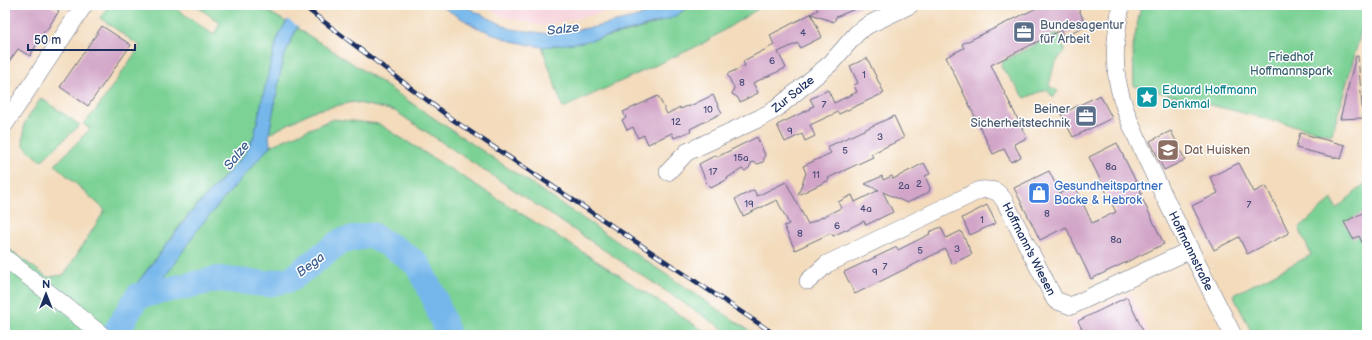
<svg xmlns="http://www.w3.org/2000/svg" width="1372" height="340" viewBox="0 0 1372 340" font-family="'Balsamiq Sans',sans-serif">
<style>
.built{fill:#f6cfd8}
.green{fill:#7cd195;stroke:#4c807a}
.water{fill:#76b7eb;stroke:#4873a4}
.pier{fill:#f3dbbc}
.lines{fill:none;stroke-linecap:round;stroke-linejoin:round}
.stream{stroke:#76b7eb;stroke-width:4.5}
.river{stroke:#76b7eb;stroke-width:26}
.building{fill:#d2a5c8}
.minor-casing{stroke:#676b7f;stroke-width:18}
.minor{stroke:#fff;stroke-width:17}
.rail-casing{stroke:#1b2f5e;stroke-width:4.5}
.rail{stroke:#fff;stroke-width:3;stroke-dasharray:9;stroke-linecap:butt}
.labels{text-anchor:middle;stroke-width:3;stroke-linejoin:round;paint-order:stroke}
.number-label{font-size:10px;fill:#494c78}
.service-label{font-size:12px;fill:#4e5e75;stroke:#fff;text-anchor:start}
.park-label{font-size:12px;fill:#38606e;stroke:#fff}
.culture-label{font-size:12px;fill:#0d838f;stroke:#fff;text-anchor:start}
.street-label{font-size:12px;fill:#1b2f5e;stroke:#fff}
.education-label{font-size:12px;fill:#785e54;stroke:#fff;text-anchor:start}
.shop-label{font-size:12px;fill:#366cbe;stroke:#fff;text-anchor:start}
.water-label{font-size:13px;font-style:italic;fill:#3b5f8f;stroke:#fff}
</style>
<rect width="100%" height="100%" fill="#fff"/>
<filter id="ink" filterUnits="userSpaceOnUse"><feTurbulence type="fractalNoise" baseFrequency=".025" numOctaves="2"/><feDisplacementMap in="SourceGraphic" scale="8" xChannelSelector="R" yChannelSelector="G"/><feConvolveMatrix kernelMatrix="1 2 1 2 8 2 1 2 1" color-interpolation-filters="sRGB"/></filter>
<filter id="wash" filterUnits="userSpaceOnUse"><feTurbulence type="fractalNoise" baseFrequency=".012" numOctaves="4" result="noise"/><feDisplacementMap in="SourceGraphic" scale="16" xChannelSelector="R" yChannelSelector="G"/><feGaussianBlur stdDeviation="0.9" result="paint"/><feColorMatrix in="noise" values="0 0 0 0 0 0 0 0 0 0 0 0 0 0 0 0 0 1.4 0 .05"/><feComposite in="paint" operator="in"/></filter>
<g filter="url(#wash)">
<rect width="100%" height="100%" fill="#f3dbbc"/>
<!-- built -->
<path class="built" d="M 482,5 L 632,5 L 620,9 L 543,26 L 501,16 Z
M 1130,292 L 1150,335 L 1075,335 L 1069,321 Z"/>
<!-- green -->
<path class="green" d="M 109,5 L 171,5 L 214,35 L 220,23 L 195,5 L 257,5 L 288,23 L 279,34 L 271,61 L 254,136 L 245,154 L 188,215 L 129,294 L 102,335 L 5,335 L 5,246 L 47,277 L 64,275 L 105,210 L 55,165 L 90,129 L 83,124 L 96,110 L 140,46 L 100,18 Z
M 692,5 L 764,5 L 702,44 L 563,108 L 542,47 C 585,41 630,35 671,18 C 678,15 685,9 692,5 Z
M 1141,5 L 1367,5 L 1367,11 L 1332,135 L 1134,86 L 1133,46 Z
M 297,28 L 358,67 L 756,335 L 732,335 L 395,111 L 353,102 L 313,111 L 269,134 L 283,59 Z
M 1057,33 L 1065,50 L 1054,65 L 1049,86 L 1058,91 L 1053,98 L 1047,89 L 1025,98 L 1001,67 L 1002,62 Z
M 41,98 L 80,125 L 41,161 L 23,145 L 24,124 Z
M 333,119 L 379,124 L 611,270 L 710,335 L 124,335 L 200,226 L 270,146 Z
M 1367,182 L 1367,335 L 1253,335 L 1233,295 L 1311,255 L 1299,228 L 1332,199 L 1336,209 Z"/>
<!-- water -->
<path class="water" d="M 297,5 L 311,5 L 297,28 L 283,59 L 269,134 L 270,146 L 200,226 L 158,287 L 129,294 L 189,215 L 245,154 L 254,136 L 271,61 L 279,34 Z
M 439,5 L 462,5 L 511,29 L 550,34 L 595,27 L 638,17 L 663,5 L 692,5 L 672,18 L 632,30 L 583,42 L 542,47 L 511,41 L 476,27 Z"/>
<!-- pier -->
<path class="pier" d="M 295,5 L 313,5 L 299,27 L 287,19 Z"/>
<g class="lines">
<!-- stream -->
<path class="stream" d="M 138,296 L 146,286"/>
<!-- river -->
<path class="river" d="M 114,335 L 138,296 L 214,280 L 217,279 L 267,284 L 291,279 L 341,241 L 371,235 L 398,250 L 417,264 L 434,297 L 448,335"/>
</g>
<g id="blocks">
<!-- building -->
<path class="building" d="M 5,5 L 50,5 L 59,11 L 46,31 L 45,30 L 30,56 L 18,49 L 5,67 Z
M 815,5 L 864,5 L 836,17 L 834,22 L 811,14 L 822,37 L 800,48 L 798,43 L 778,52 L 786,68 L 753,83 L 758,93 L 740,102 L 737,97 L 732,94 L 734,88 L 727,74 L 745,66 L 743,61 L 774,45 L 770,35 L 818,10 Z
M 1043,5 L 1077,5 L 1086,26 L 1063,36 L 1061,30 L 991,65 L 1027,138 L 1014,144 L 1021,157 L 1011,162 L 1004,149 L 993,154 L 946,57 L 964,48 L 962,44 Z
M 102,26 L 131,45 L 88,106 L 60,87 Z
M 1356,56 L 1358,56 L 1363,118 L 1340,119 Z
M 867,58 L 884,93 L 839,114 L 838,112 L 810,125 L 815,136 L 805,141 L 802,134 L 785,142 L 777,125 L 810,109 L 809,108 L 814,106 L 810,99 L 828,90 L 834,103 L 857,92 L 854,85 L 858,83 L 850,66 Z
M 713,95 L 722,113 L 690,129 L 691,131 L 674,138 L 672,133 L 648,144 L 644,135 L 638,138 L 633,127 L 627,130 L 622,120 L 626,118 L 623,112 L 658,96 L 667,114 L 680,107 L 680,109 L 688,106 L 688,107 Z
M 1100,95 L 1112,118 L 1073,137 L 1061,114 Z
M 894,116 L 904,138 L 871,154 L 873,157 L 828,178 L 829,180 L 798,195 L 806,173 L 803,166 L 831,153 L 827,147 Z
M 1171,131 L 1185,160 L 1164,170 L 1150,141 Z
M 1300,133 L 1345,145 L 1341,159 L 1296,148 Z
M 757,137 L 765,155 L 763,162 L 758,164 L 752,162 L 749,168 L 745,171 L 742,169 L 727,178 L 728,179 L 711,188 L 707,184 L 699,164 L 716,155 L 717,157 Z
M 1117,143 L 1142,194 L 1140,194 L 1164,244 L 1091,279 L 1066,227 L 1040,240 L 1014,188 L 1049,171 L 1060,193 L 1075,186 L 1092,223 L 1116,212 L 1089,157 Z
M 924,163 L 930,174 L 925,176 L 930,188 L 929,192 L 907,203 L 883,192 L 893,212 L 866,225 L 864,221 L 833,236 L 831,233 L 795,250 L 784,226 L 789,224 L 777,200 L 743,216 L 735,199 L 754,190 L 757,196 L 786,182 L 808,224 L 841,208 L 838,202 L 852,195 L 855,202 L 879,190 L 865,184 L 882,176 L 883,180 L 892,176 L 893,179 Z
M 1239,163 L 1254,192 L 1266,186 L 1289,233 L 1247,254 L 1239,237 L 1214,250 L 1192,206 L 1218,193 L 1210,177 Z
M 987,205 L 996,223 L 970,235 L 962,218 Z
M 1367,211 L 1367,253 L 1359,236 L 1353,239 L 1344,222 Z
M 941,227 L 946,238 L 961,231 L 972,254 L 952,264 L 945,249 L 855,294 L 844,272 L 897,247 L 898,250 L 930,234 L 929,232 Z
M 1127,297 L 1145,335 L 1085,335 L 1078,321 Z"/>
</g>
</g>
<g filter="url(#ink)">
<use href="#blocks" fill-opacity="0" stroke="#676b7f" stroke-width="1"/>
<g class="lines">
<!-- minor casing -->
<g class="minor-casing">
<path id="minor" d="M 1121,5 C 1117,29 1113,53 1117,78 C 1123,114 1141,146 1156,179 C 1181,232 1207,283 1233,335
M 5,124 L 84,5
M 668,172 L 687,152 L 760,118 L 776,109 L 831,63 L 857,33 L 868,25 L 910,5
M 5,258 L 102,335
M 808,281 L 827,264 L 980,190 C 994,189 998,190 1005,202 L 1055,300 L 1071,306 L 1190,250"/>
</g>
<!-- minor -->
<use href="#minor" class="minor"/>
<!-- rail casing -->
<g class="rail-casing">
<path id="rail" d="M 302,5 L 453,120 L 776,335"/>
</g>
<!-- rail -->
<use href="#rail" class="rail"/>
</g>
</g>
<!-- icons -->
<defs>
<g id="office-square" transform="scale(1.15)"><rect x="-9" y="-9" width="18" height="18" rx="4" fill="#5c6f8a" stroke="#fff"/><path d="M-6-3h4V-5.5h4V-3h4V5H-6ZM-1-4.5V-3h2v-1.5ZM-6 0V1H6V0Z" fill="#fff"/></g>
<g id="sight-square" transform="scale(1.15)"><rect x="-9" y="-9" width="18" height="18" rx="4" fill="#0f9aa8" stroke="#fff"/><path d="M0-6L1.8-2.2L6-1.7L2.9 1.2L3.7 5.4L0 3.3L-3.7 5.4L-2.9 1.2L-6-1.7L-1.8-2.2Z" fill="#fff"/></g>
<g id="school-square" transform="scale(1.15)"><rect x="-9" y="-9" width="18" height="18" rx="4" fill="#8d6e63" stroke="#fff"/><path d="M0-5L7-2L0 1L-7-2ZM-4 1L0 2.5L4 1V4Q0 6-4 4Z" fill="#fff"/></g>
<g id="shop-square" transform="scale(1.15)"><rect x="-9" y="-9" width="18" height="18" rx="4" fill="#3f7fe0" stroke="#fff"/><path d="M-5-2.5h2.3a2.7 3.5 0 0 1 5.4 0H5L5.5 6h-11ZM-1.5-2.5h3a1.5 2.3 0 0 0-3 0Z" fill="#fff"/></g>
</defs>
<g fill-rule="evenodd">
<use href="#office-square" x="1024" y="32"/>
<use href="#sight-square" x="1147" y="97"/>
<use href="#office-square" x="1086" y="116"/>
<use href="#school-square" x="1168" y="150"/>
<use href="#shop-square" x="1039" y="193"/>
</g>
<g class="labels">
<!-- number labels -->
<g class="number-label">
<text x="803" y="36">4</text>
<text x="772" y="64">6</text>
<text x="864" y="78">1</text>
<text x="742" y="86">8</text>
<text x="824" y="108">7</text>
<text x="708" y="113">10</text>
<text x="676" y="125">12</text>
<text x="790" y="134">9</text>
<text x="880" y="140">3</text>
<text x="845" y="154">5</text>
<text x="741" y="161">15a</text>
<text x="1111" y="170">8a</text>
<text x="713" y="175">17</text>
<text x="816" y="178">11</text>
<text x="919" y="187">2</text>
<text x="904" y="189">2a</text>
<text x="749" y="207">19</text>
<text x="1249" y="208">7</text>
<text x="866" y="212">4a</text>
<text x="1047" y="217">8</text>
<text x="982" y="223">1</text>
<text x="837" y="229">6</text>
<text x="800" y="237">8</text>
<text x="1116" y="243">8a</text>
<text x="957" y="252">3</text>
<text x="920" y="254">5</text>
<text x="885" y="270">7</text>
<text x="875" y="275">9</text>
</g>
<!-- service labels -->
<g class="service-label">
<text x="1040" y="29">Bundesagentur<tspan x="1040" dy="14">für Arbeit</tspan></text>
<text x="1070" y="113" text-anchor="end">Beiner<tspan x="1070" dy="14">Sicherheitstechnik</tspan></text>
</g>
<!-- park labels -->
<g class="park-label">
<text x="1291" y="61">Friedhof<tspan x="1291" dy="14">Hoffmannspark</tspan></text>
</g>
<!-- culture labels -->
<g class="culture-label">
<text x="1162" y="94">Eduard Hoffmann<tspan x="1162" dy="14">Denkmal</tspan></text>
</g>
<!-- street labels -->
<g class="street-label">
<text transform="translate(793 94) rotate(-39)" y="4">Zur Salze</text>
<text transform="translate(1029 249) rotate(63)" y="4">Hoffmann's Wiesen</text>
<text transform="translate(1191 251) rotate(64)" y="4">Hoffmannstraße</text>
</g>
<!-- education labels -->
<g class="education-label">
<text x="1184" y="154">Dat Huisken</text>
</g>
<!-- shop labels -->
<g class="shop-label">
<text x="1054" y="190">Gesundheitspartner<tspan x="1054" dy="14">Backe &amp; Hebrok</tspan></text>
</g>
<!-- water labels -->
<g class="water-label">
<text transform="translate(563 28) rotate(-7)" y="5">Salze</text>
<text transform="translate(236 155) rotate(-51)" y="5">Salze</text>
<text transform="translate(310 264) rotate(-37)" y="5">Bega</text>
</g>
</g>
<!-- margin -->
<rect width="1372" height="340" fill="none" stroke="#fff" stroke-width="20"/>
<!-- north arrow -->
<g transform="translate(46 294)" stroke="#ffffff" stroke-width="3" paint-order="stroke">
<path d="M0-3L7 15L0 10L-7 15Z" fill="#1b2f5e"/>
<text y="-6" font-size="11" font-weight="bold" text-anchor="middle" fill="#1b2f5e">N</text>
</g>
<!-- scale -->
<path d="M28 44v6h107v-6" fill="none" stroke="#1b2f5e" stroke-width="2"/>
<text x="34" y="44" font-size="12" fill="#1b2f5e" stroke="#ffffff" stroke-width="3" paint-order="stroke">50 m</text>
</svg>
